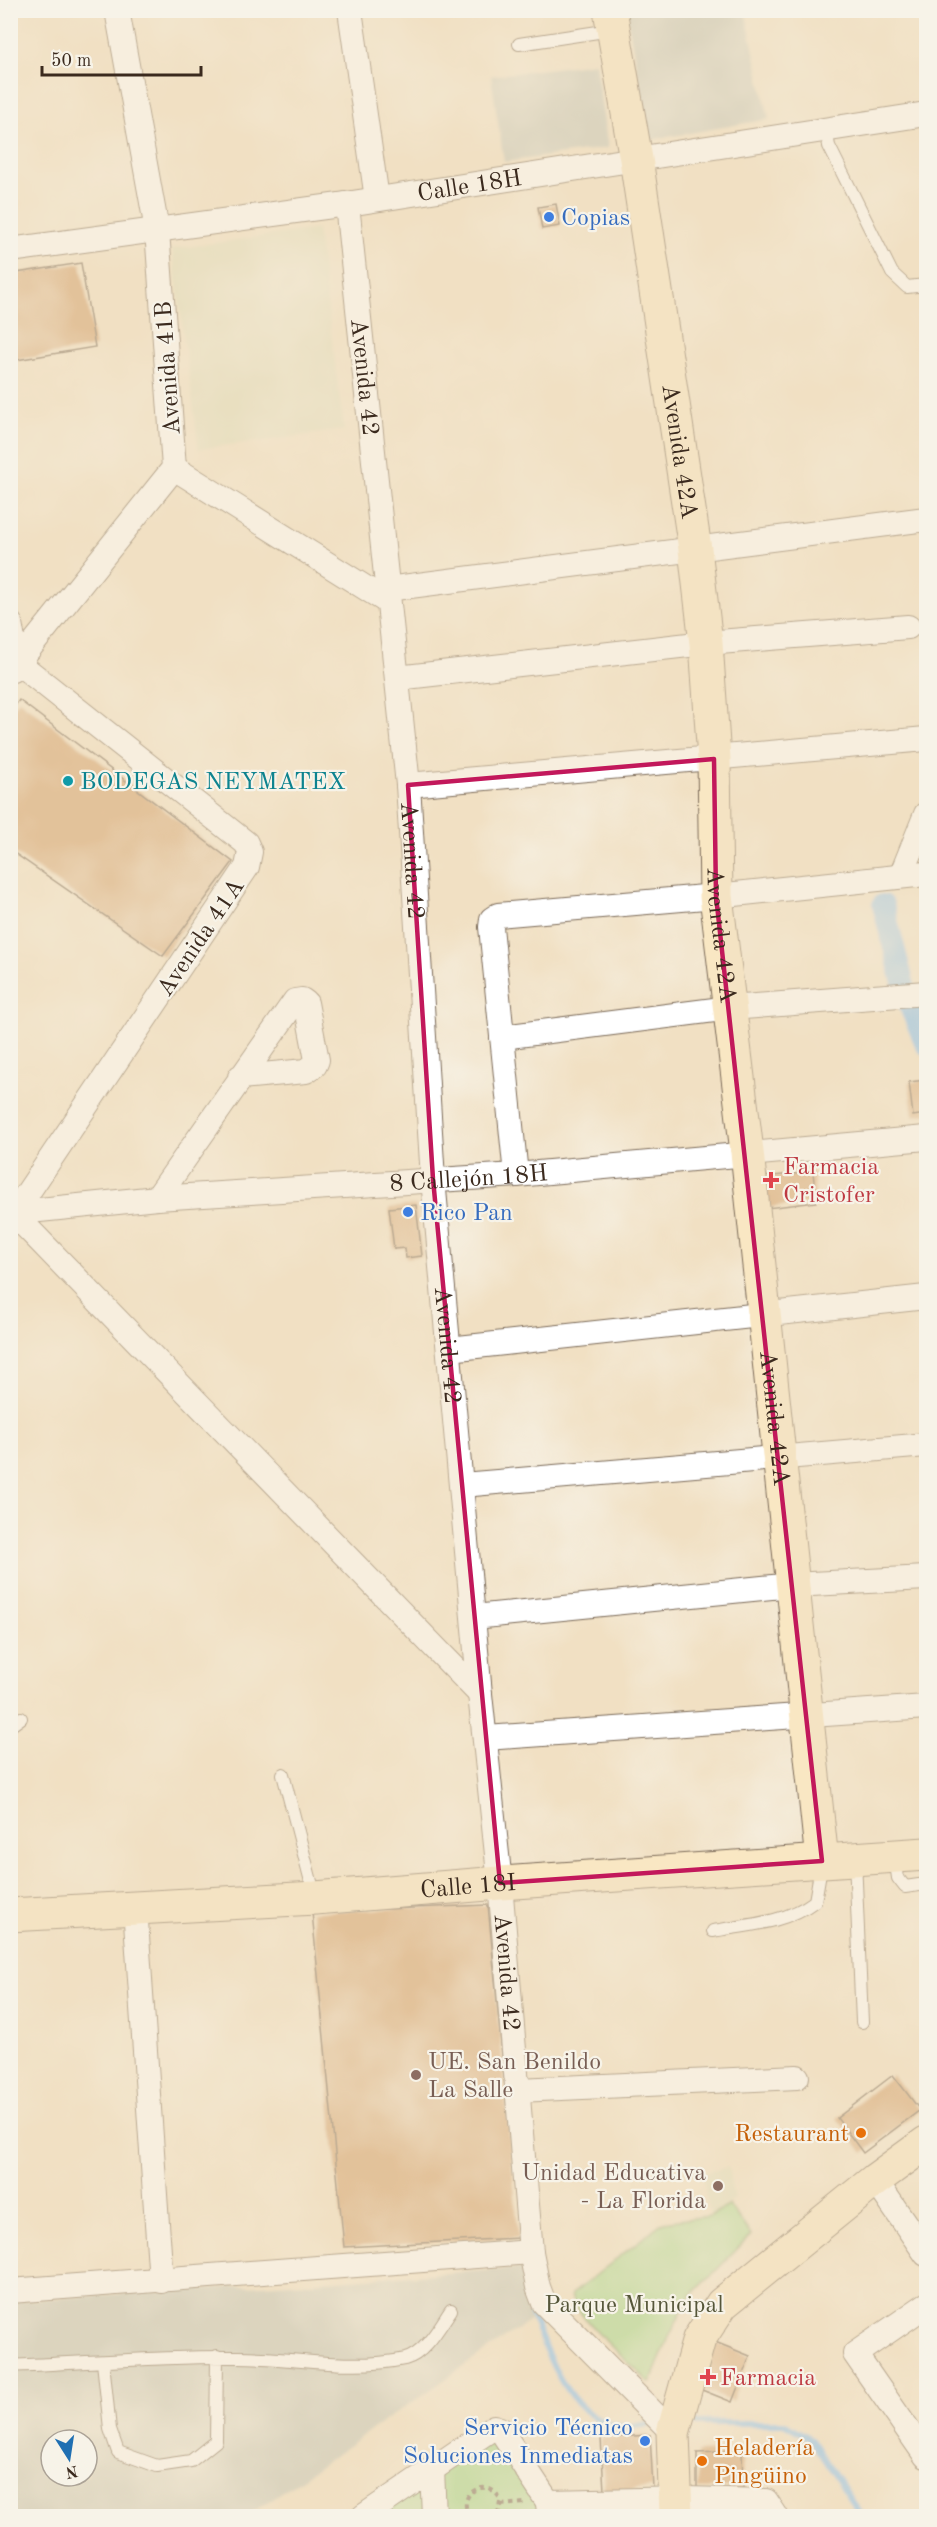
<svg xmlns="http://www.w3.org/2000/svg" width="937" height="2527" viewBox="0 0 937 2527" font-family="'Old Standard TT',serif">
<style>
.built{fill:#dfddbb}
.industrial{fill:#c3c6b9;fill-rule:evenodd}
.green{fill:#a2d889;stroke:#6e8154;stroke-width:1.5}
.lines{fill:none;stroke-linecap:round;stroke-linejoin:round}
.stream{stroke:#7fbdf3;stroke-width:6}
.canal{stroke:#7fbdf3;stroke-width:22}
.building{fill:#d19d68}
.lane-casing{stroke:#7b6a58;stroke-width:14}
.street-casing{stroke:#7b6a58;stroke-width:26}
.secondary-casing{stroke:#7b6a58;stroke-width:35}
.path{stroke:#7b6a58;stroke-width:4;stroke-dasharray:4.5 4.5;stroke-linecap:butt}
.lane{stroke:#fff;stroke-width:12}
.street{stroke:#fff;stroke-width:24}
.secondary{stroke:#f9e7c3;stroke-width:33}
.marked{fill:none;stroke:#c2185b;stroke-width:4.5;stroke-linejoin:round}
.shop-dot{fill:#3f7fe0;stroke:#f7f3e8;stroke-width:2}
.culture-dot{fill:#0f9aa8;stroke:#f7f3e8;stroke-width:2}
.health-dot{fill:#e0444e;stroke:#f7f3e8;stroke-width:2}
.education-dot{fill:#8d6e63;stroke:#f7f3e8;stroke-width:2}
.food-dot{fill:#e8710a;stroke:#f7f3e8;stroke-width:2}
.labels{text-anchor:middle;stroke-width:4.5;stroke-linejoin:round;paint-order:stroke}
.street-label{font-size:24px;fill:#3b2a1e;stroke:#f7f3e8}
.shop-label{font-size:24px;fill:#366cbe;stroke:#f7f3e8;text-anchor:start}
.culture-label{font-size:24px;fill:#0d838f;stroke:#f7f3e8;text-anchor:start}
.health-label{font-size:24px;fill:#be3a42;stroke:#f7f3e8;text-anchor:start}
.education-label{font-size:24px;fill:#785e54;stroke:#f7f3e8;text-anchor:start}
.food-label{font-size:24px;fill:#c56008;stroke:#f7f3e8;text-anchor:end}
.park-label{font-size:24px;fill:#555639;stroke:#f7f3e8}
</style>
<rect width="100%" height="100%" fill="#f7f3e8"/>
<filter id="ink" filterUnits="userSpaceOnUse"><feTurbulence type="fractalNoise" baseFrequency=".0167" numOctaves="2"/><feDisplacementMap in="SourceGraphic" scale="12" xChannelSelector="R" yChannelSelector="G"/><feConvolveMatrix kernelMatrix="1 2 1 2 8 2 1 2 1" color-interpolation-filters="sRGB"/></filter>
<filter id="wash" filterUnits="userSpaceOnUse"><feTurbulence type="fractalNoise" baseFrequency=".008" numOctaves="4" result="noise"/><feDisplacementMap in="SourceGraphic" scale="24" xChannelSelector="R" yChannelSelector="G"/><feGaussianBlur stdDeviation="1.35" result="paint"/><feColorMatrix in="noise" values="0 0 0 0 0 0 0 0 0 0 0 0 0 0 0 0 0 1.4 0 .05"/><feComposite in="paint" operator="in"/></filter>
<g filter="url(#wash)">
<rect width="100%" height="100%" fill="#f1e0c3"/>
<!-- built -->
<path class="built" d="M 317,229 L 344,430 L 199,449 L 172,249 Z
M 728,2167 L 734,2199 L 710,2216 L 702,2173 Z"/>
<!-- industrial -->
<path class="industrial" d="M 626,11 L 745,11 L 769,119 L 650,140 Z
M 595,63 L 608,148 L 504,162 L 491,76 Z
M 526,2268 L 531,2320 L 247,2516 L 11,2516 L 11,2301 ZM 51,2440 L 87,2440 L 87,2476 L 51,2476 Z"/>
<!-- green -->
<path class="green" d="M 729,2205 L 751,2235 L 688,2299 L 669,2337 L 650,2383 C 632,2365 575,2317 571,2295 L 663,2222 L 710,2216 Z
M 495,2431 L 540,2504 L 541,2516 L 371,2516 Z"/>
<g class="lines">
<!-- stream -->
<path class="stream" d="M 532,2315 C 548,2355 569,2420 619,2426 C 630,2428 644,2424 656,2424
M 687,2423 L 784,2423 L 811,2439 L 862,2516"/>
<!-- canal -->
<path class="canal" d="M 883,905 L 908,1002 L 926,1044"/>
</g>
<g id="blocks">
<!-- building -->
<path class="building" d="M 556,204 L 560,226 L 542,229 L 538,207 Z
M 81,263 L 95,347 L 10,361 L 10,274 Z
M 19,700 L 233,862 L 163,956 L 10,850 L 10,713 Z
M 926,1080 L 926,1114 L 913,1116 L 909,1082 Z
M 813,1172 L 816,1202 L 767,1208 L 763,1177 Z
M 416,1205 L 422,1256 L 406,1258 L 405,1248 L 394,1249 L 389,1208 Z
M 488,1905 L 519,2238 L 344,2247 L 312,1912 Z
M 893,2075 L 920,2110 L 863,2153 L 837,2118 Z
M 715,2342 L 750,2356 L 732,2402 L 697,2388 Z
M 650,2435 L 653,2488 L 604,2491 L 601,2438 Z
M 742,2451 L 743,2488 L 697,2489 L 697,2453 Z
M 748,2503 L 748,2516 L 698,2516 L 697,2504 Z"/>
</g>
</g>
<g filter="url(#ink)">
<use href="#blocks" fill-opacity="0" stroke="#7b6a58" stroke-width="1.5"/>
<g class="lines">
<!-- lane casing -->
<g class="lane-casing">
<path id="lane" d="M 519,44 L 611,30
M 826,129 L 829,146 L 892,273 L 907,287 L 926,285
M 10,1726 L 21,1718
M 283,1774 L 315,1897
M 895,1857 L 898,1878 L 905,1887 L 926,1884
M 855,1859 L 862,2022
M 713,1931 C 748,1925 786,1923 815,1901 L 822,1861
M 103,2362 L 110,2429 L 118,2452 L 157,2466 L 191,2461 L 216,2441 L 217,2356
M 10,2366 C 86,2363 162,2356 238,2357 C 293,2357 349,2371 405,2359 C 425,2354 440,2326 451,2310"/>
</g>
<!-- street casing -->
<g class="street-casing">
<g id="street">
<path d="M 350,10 L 377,199"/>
<path id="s1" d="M 347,204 L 408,785 L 433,1179 L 480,1694 L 500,1883 L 531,2252 L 538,2287 L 544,2303 L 673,2433"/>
<path id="s2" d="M 10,250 L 347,204 L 926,114"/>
<path d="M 174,468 L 388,602"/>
<path d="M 387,589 L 926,519"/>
<path d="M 10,623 L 17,662 L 246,843 L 250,852 L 247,867 L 14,1213"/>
<path d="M 12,670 L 174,468 L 157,230 L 117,10"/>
<path d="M 397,678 L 706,643 L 908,627"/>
<path d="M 408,785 L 926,739"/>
<path d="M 901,876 L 926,814"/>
<path d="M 502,1037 L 730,1008 L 926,993"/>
<path d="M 516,1175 L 491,927 L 492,919 L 498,915 L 716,896 L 926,874"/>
<path d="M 157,1198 L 295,1001 L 302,1000 L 306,1003 L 317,1060 L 315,1065 L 306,1071 L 240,1077"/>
<path d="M 10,1210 L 480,1694"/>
<path id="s3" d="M 10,1213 L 157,1198 L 516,1175 L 926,1138"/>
<path d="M 449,1349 L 926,1297"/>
<path d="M 462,1485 L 926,1445"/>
<path d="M 474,1617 L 792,1585 L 926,1578"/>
<path d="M 486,1738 L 926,1707"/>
<path d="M 135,1907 L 161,2281"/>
<path d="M 518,2090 L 797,2077"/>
<path d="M 875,2180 L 926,2254"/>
<path d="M 10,2291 L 531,2252"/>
<path d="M 926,2305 L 855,2354 L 926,2456"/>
<path d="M 432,2469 L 434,2516"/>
<path d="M 364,2516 L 494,2427 L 500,2429 L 548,2502"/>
<path d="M 549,2516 L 548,2502 L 685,2499 L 766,2501 L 776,2516"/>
</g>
</g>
<!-- secondary casing -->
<g class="secondary-casing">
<g id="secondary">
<path id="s4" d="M 610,10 L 636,159 L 695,549 L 706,643 L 714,759 L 716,896 L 747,1152 L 822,1861"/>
<path id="s5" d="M 10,1915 L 315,1898 L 500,1883 L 926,1854"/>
<path d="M 676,2516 L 673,2433 L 699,2339 L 722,2304 L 875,2180 L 926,2143"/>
</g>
</g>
<!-- path -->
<path class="path" d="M 501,2505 L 524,2503
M 470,2516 C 454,2494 488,2475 500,2499 L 499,2511 L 495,2516"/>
<!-- lane -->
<use href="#lane" class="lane"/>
<!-- street -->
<use href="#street" class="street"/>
<!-- secondary -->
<use href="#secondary" class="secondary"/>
</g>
</g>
<!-- marked area -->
<path d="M0 0H937V2527H0ZM 714,759 L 716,896 L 822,1861 L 500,1883 L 433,1179 L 408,785 Z" fill="#f1e0c3" fill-opacity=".55" fill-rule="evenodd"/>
<path class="marked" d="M 714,759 L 716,896 L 822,1861 L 500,1883 L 433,1179 L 408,785 Z"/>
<!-- markers -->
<g class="shop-dot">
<circle cx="549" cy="217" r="6"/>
<circle cx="408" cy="1212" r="6"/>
<circle cx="645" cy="2441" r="6"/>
</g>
<circle class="culture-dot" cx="68" cy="781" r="6"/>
<g class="health-dot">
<path d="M768 1171h6v6h6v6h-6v6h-6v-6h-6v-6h6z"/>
<path d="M705 2368h6v6h6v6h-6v6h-6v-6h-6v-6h6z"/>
</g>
<g class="education-dot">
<circle cx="416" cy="2075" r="6"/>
<circle cx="718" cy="2186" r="6"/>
</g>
<g class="food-dot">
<circle cx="861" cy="2133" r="6"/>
<circle cx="702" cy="2461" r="6"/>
</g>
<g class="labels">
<!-- street labels -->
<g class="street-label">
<text dy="8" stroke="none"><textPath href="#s2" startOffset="464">Calle 18H</textPath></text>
<text transform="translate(167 368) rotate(-94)" y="8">Avenida 41B</text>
<text dy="8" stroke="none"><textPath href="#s1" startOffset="174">Avenida 42</textPath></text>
<text dy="8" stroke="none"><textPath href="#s4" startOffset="447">Avenida 42A</textPath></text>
<text dy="8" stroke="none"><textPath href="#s1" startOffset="660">Avenida 42</textPath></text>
<text dy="8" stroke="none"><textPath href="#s4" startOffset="933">Avenida 42A</textPath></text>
<text transform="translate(200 937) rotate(-56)" y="8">Avenida 41A</text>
<text dy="8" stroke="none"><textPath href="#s3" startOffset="460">8 Callejón 18H</textPath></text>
<text dy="8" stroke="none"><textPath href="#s1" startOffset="1146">Avenida 42</textPath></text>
<text dy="8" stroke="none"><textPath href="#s4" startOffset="1419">Avenida 42A</textPath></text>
<text dy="8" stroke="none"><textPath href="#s5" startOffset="459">Calle 18I</textPath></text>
<text dy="8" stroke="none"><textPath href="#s1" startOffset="1776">Avenida 42</textPath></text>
</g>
<!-- shop labels -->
<g class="shop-label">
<text x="561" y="225">Copias</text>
<text x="420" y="1220">Rico Pan</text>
<text x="633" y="2435" text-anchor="end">Servicio Técnico<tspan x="633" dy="28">Soluciones Inmediatas</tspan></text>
</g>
<!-- culture labels -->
<g class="culture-label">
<text x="80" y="789">BODEGAS NEYMATEX</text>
</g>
<!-- health labels -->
<g class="health-label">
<text x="783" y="1174">Farmacia<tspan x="783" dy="28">Cristofer</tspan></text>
<text x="720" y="2385">Farmacia</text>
</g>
<!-- education labels -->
<g class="education-label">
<text x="428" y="2069">UE. San Benildo<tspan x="428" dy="28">La Salle</tspan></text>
<text x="706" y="2180" text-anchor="end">Unidad Educativa<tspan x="706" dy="28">- La Florida</tspan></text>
</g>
<!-- food labels -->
<g class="food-label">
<text x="849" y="2141">Restaurant</text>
<text x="714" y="2455" text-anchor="start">Heladería<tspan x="714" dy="28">Pingüino</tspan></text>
</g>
<!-- park labels -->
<g class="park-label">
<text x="634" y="2312">Parque Municipal</text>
</g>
</g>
<!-- margin -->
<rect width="937" height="2527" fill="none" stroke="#f7f3e8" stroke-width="36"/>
<!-- north arrow -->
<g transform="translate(69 2458) rotate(168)"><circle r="28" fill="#f7f3e8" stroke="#aca397" stroke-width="1.5"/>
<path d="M0-4.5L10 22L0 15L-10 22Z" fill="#1f6fb2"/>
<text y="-9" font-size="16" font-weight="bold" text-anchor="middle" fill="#3b2a1e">N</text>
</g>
<!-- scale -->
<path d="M42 66v9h159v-9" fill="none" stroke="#3b2a1e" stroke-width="3"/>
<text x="51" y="66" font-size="18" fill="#3b2a1e" stroke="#f7f3e8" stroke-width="4.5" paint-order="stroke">50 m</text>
</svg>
